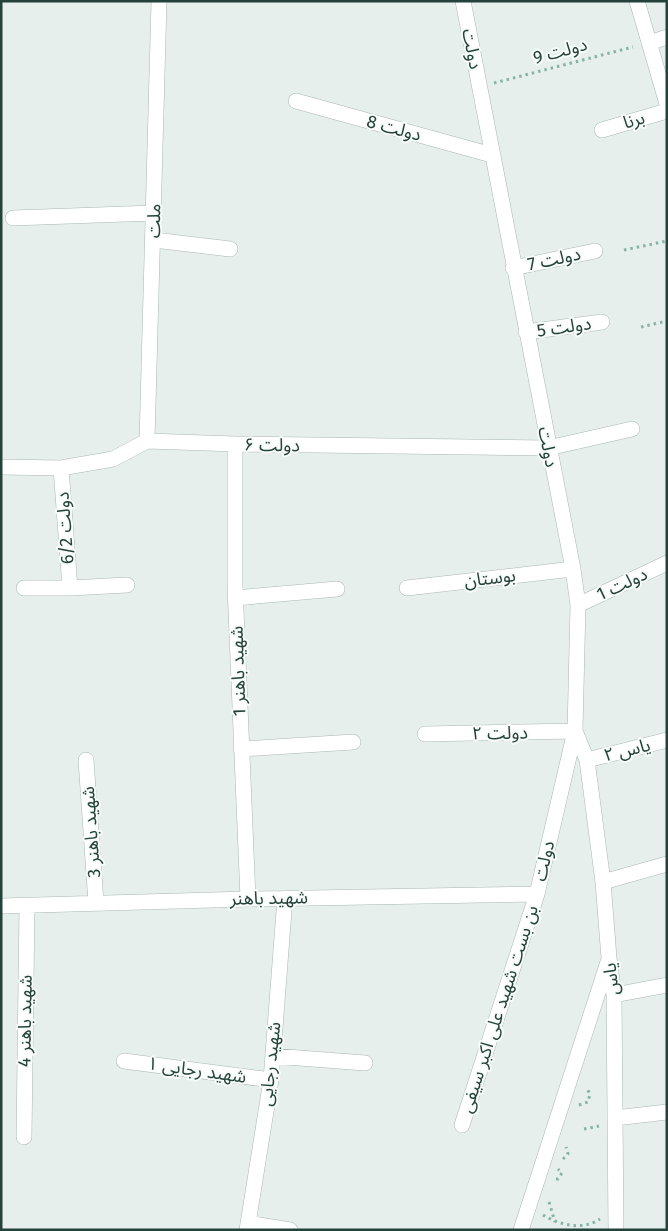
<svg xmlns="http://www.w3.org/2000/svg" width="668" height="1231" viewBox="0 0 668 1231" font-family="'Fira Sans','Noto Sans Arabic',sans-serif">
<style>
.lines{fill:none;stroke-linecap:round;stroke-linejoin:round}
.minor-casing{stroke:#a8b8b2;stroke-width:16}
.path{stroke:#86b3a5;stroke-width:3;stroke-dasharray:2.5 4;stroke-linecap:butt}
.minor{stroke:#fff;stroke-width:15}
.labels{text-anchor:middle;stroke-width:4;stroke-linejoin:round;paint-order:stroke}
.street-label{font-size:18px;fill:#24423a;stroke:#f7fbf9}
</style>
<rect width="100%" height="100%" fill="#e6efeb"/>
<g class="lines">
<!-- minor casing -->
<g class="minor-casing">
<path id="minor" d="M 637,1 L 667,104
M 649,43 L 667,37
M 296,101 L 492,155
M 602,130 L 667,111
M 13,218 L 154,213
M 154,240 L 230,249
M 513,268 L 595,251
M 526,332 L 602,322
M 147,441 L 159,1
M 235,444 L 235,586 L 248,899
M 1,467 L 61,468 L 113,459 L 147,441 L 235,444 L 548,448 L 632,429
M 24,588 L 70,588 L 61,468
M 70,588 L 127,585
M 407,588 L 573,569
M 235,598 L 337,589
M 578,605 L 667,563
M 425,734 L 575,731 L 587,760 L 603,882 L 609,958 L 614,995 L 616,1230
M 241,749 L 353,742
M 86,760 L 96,903
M 587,760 L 667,740
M 603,882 L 667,864
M 1,906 L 248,899 L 537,894
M 614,995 L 667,985
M 273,1056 L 365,1063
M 124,1061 L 271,1080
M 615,1118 L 667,1112
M 462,1125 L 537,894 L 575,731 L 578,605 L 573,569 L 463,1
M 24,1137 L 27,906
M 248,1223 L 290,1230
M 247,1230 L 271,1080 L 285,898
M 521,1230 L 608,962"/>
</g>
<!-- path -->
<path class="path" d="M 494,83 L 633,47
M 624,250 L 667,241
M 641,327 L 667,321
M 579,1105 L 588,1102 L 590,1094 L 586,1087
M 584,1129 L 599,1126
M 563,1159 L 568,1154 L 566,1147
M 556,1179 L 558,1179 L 562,1173 L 558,1169
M 549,1202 L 555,1222
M 543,1215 C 560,1225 582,1231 600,1219"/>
<!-- minor -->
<use href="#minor" class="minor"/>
</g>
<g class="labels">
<!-- street labels -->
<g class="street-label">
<text transform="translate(472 49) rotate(79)" y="6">دولت</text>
<text transform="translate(560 51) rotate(-15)" y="6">دولت 9</text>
<text transform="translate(634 120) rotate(-16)" y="6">برنا</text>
<text transform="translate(394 128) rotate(15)" y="6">دولت 8</text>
<text transform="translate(154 221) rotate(-89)" y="6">ملت</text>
<text transform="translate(554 259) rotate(-12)" y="6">دولت 7</text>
<text transform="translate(564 327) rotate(-8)" y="6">دولت 5</text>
<text transform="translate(272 445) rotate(1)" y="6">دولت ۶</text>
<text transform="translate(548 447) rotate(79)" y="6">دولت</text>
<text transform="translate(65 528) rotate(-94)" y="6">دولت 6/2</text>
<text transform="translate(490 578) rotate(-7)" y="6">بوستان</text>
<text transform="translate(622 584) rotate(-25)" y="6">دولت 1</text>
<text transform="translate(238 671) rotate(-92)" y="6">شهید باهنر 1</text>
<text transform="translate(500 733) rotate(-1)" y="6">دولت ۲</text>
<text transform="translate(627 750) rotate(-14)" y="6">یاس ۲</text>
<text transform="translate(91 832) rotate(-94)" y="6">شهید باهنر 3</text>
<text transform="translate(544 861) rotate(-77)" y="6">دولت</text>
<text transform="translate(269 898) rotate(-1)" y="6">شهید باهنر</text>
<text transform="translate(611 979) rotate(-96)" y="6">یاس</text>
<text transform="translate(499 1009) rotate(-72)" y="6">بن بست شهید علی اکبر سیفی</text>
<text transform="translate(25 1021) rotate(-89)" y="6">شهید باهنر 4</text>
<text transform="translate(270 1064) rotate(-84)" y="6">شهید رجایی</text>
<text transform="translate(197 1070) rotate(8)" y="6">شهید رجایی ۱</text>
</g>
</g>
<!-- border -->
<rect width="668" height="1231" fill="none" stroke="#24423a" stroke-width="5"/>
</svg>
